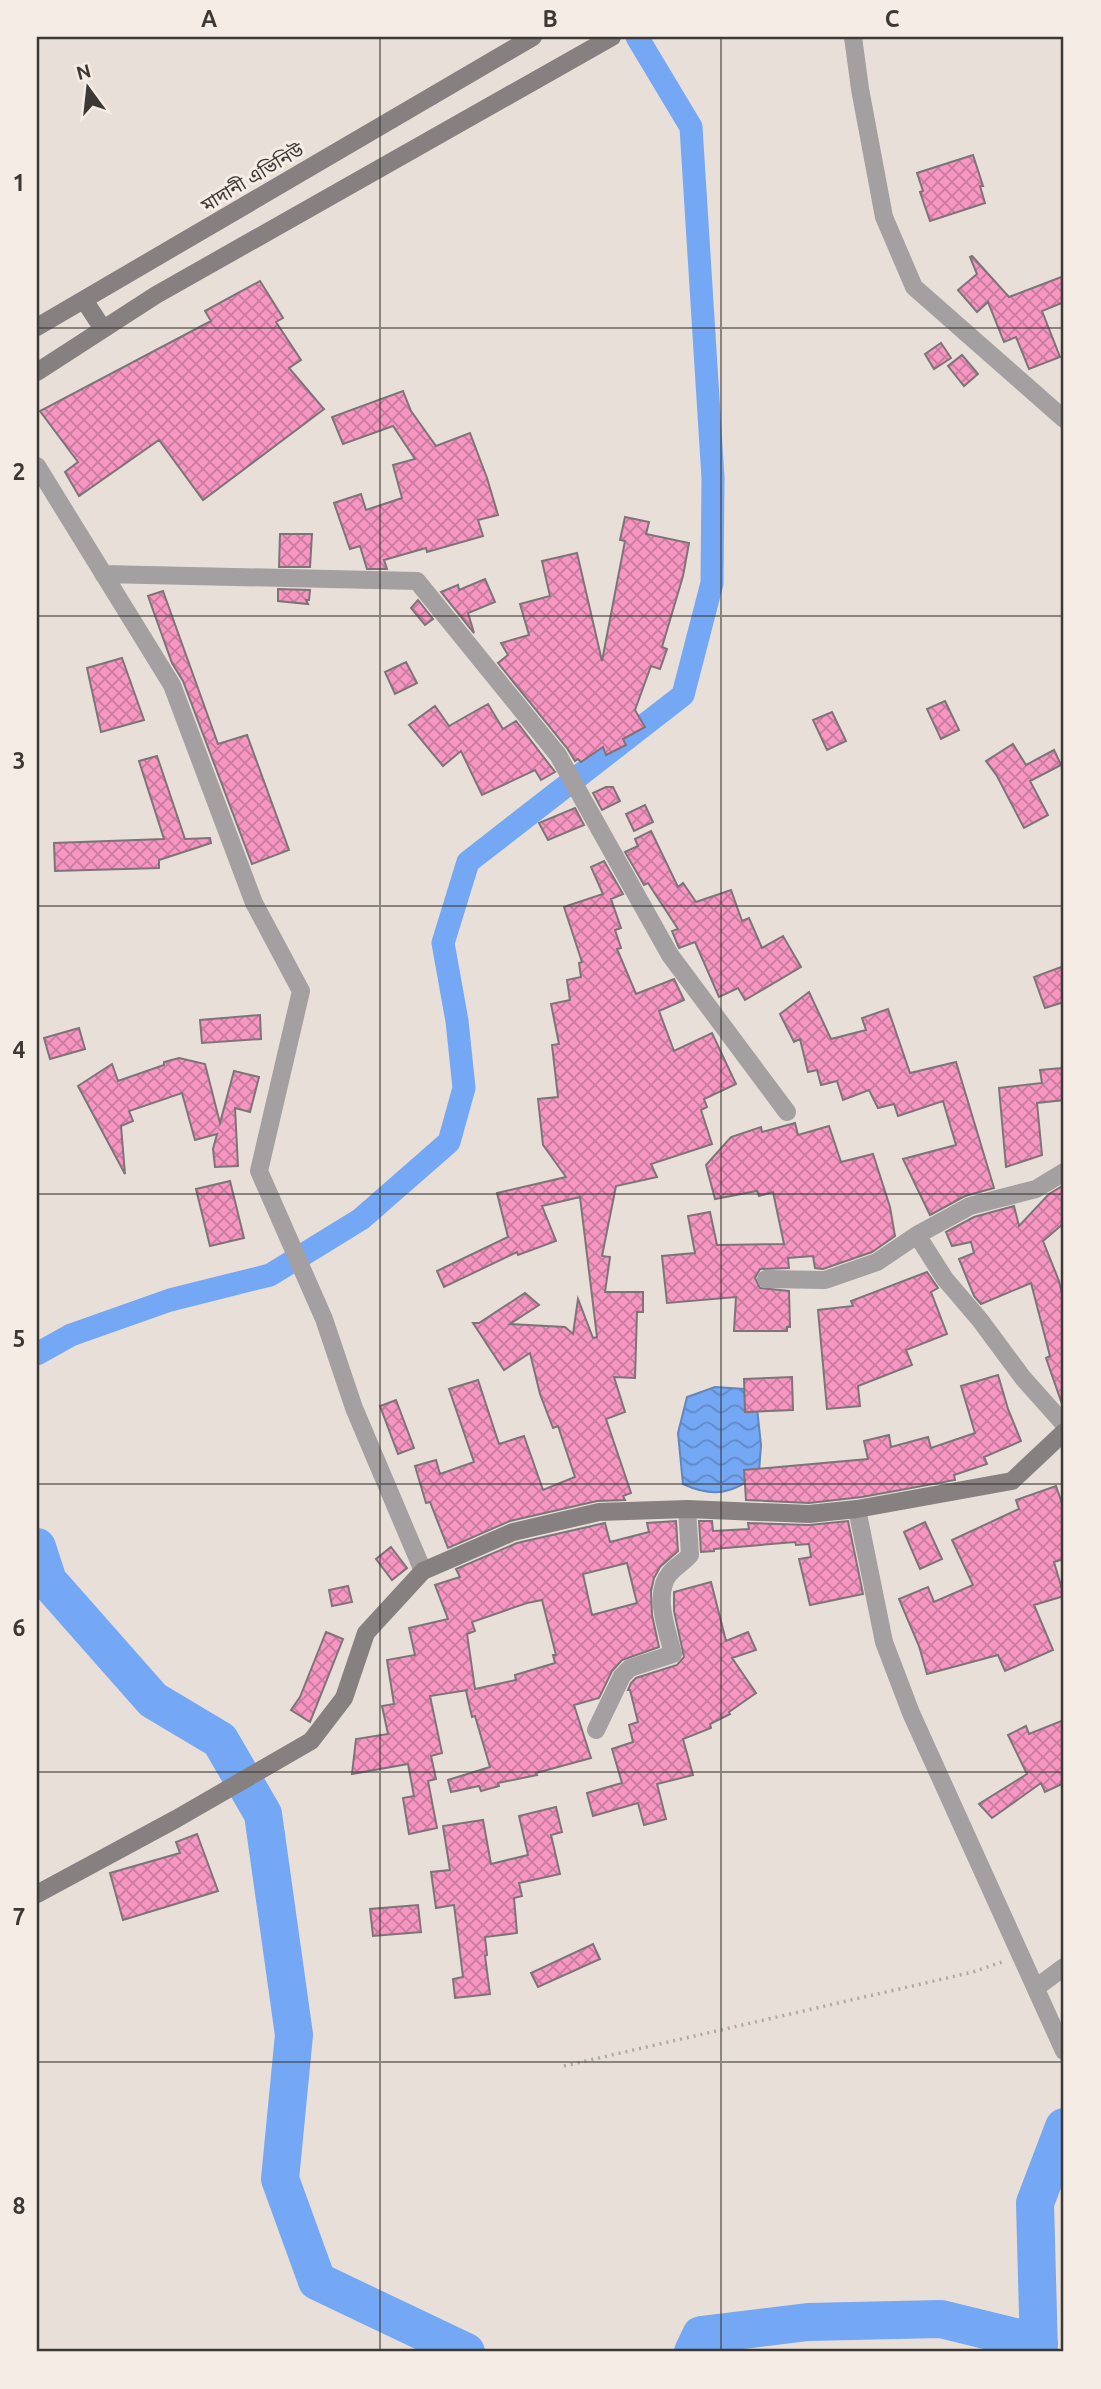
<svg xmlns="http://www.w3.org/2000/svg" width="1101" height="2389" viewBox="0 0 1101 2389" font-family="Ubuntu,'Noto Sans Bengali',sans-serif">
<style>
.water{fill:url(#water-waves);stroke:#6386bb;stroke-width:2}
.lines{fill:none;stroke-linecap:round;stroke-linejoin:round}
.canal{stroke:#74a7f4;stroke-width:23}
.river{stroke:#74a7f4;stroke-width:38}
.building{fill:url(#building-cross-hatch);stroke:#7e7478;stroke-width:2;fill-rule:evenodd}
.path{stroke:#b0a9a3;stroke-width:3.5;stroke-dasharray:2 5;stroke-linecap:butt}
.street{stroke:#a49fa0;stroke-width:18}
.secondary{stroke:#878081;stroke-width:18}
.grid{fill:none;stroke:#3b3835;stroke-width:2;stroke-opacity:0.55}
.labels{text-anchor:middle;stroke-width:6;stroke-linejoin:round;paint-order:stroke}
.street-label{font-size:19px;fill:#3b3835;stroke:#f5ece5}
.neatline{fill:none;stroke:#3b3835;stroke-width:2.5}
.grid-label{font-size:23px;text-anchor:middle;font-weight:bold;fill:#3b3835}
</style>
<defs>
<pattern id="water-waves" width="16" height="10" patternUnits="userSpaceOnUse" patternTransform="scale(1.75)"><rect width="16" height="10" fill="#74a7f4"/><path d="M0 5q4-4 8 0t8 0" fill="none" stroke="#6089c6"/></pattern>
<pattern id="building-cross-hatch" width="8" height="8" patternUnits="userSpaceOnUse" patternTransform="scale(1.75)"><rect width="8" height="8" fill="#f696c1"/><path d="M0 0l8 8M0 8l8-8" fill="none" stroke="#c87b9e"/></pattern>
</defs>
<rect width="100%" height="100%" fill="#e8dfd8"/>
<!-- water -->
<path class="water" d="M 715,1387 L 745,1389 L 757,1408 L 761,1445 L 759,1472 C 735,1494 713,1498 683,1484 L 678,1433 L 687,1397 Z"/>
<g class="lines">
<!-- canal -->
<path class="canal" d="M 37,1354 L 71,1335 L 170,1300 L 270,1275 L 361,1219 L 449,1142 L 464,1088 L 457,1021 L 443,943 L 468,862 L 683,695 L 712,583 L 713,478 L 691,127 L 637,37"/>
<!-- river -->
<path class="river" d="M 37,1547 L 48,1581 L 153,1700 L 220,1740 L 263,1814 L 294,2035 L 280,2179 L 317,2281 L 466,2352
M 693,2352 L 701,2335 L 808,2322 L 941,2319 L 1039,2343
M 1039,2352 L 1035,2203 L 1064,2127"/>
</g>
<!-- building -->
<path class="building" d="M 973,155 L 983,186 L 980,186 L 985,203 L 930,221 L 920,192 L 923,191 L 917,173 Z
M 972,256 L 1009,297 L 1064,276 L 1064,302 L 1042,311 L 1060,357 L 1029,369 L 1016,337 L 1004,342 L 988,302 L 977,312 L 958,290 L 977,274 L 970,257 Z
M 260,281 L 283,318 L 276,322 L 301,360 L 289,368 L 324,409 L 203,500 L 159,440 L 79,496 L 65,472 L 78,462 L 40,411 L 211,321 L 205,311 Z
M 941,343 L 951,358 L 934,369 L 925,354 Z
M 962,355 L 978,374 L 964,386 L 948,366 Z
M 403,391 L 411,411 L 436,446 L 470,433 L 487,478 L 498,515 L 478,520 L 483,536 L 427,552 L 426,548 L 384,560 L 387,569 L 367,569 L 360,546 L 350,549 L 334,503 L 361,494 L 366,510 L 402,498 L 393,465 L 415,459 L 393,426 L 343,444 L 332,417 Z
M 625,517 L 649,522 L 646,534 L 689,543 L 683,576 L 662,647 L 667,649 L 660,669 L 651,666 L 635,710 L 645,727 L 623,739 L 626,745 L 606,755 L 603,747 L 581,762 L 578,759 L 575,761 L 567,748 L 498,663 L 508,655 L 501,643 L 529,635 L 520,604 L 550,596 L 542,561 L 577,553 L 602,661 L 625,541 L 620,540 Z
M 280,534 L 312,534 L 310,567 L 279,567 Z
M 485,579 L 495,602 L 468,613 L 474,633 L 441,592 L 458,585 L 459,590 Z
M 278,589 L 310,590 L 309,600 L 306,600 L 308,604 L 278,601 Z
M 163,591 L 218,744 L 247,735 L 289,850 L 252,864 L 183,681 L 172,663 L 148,596 Z
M 418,600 L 433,619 L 425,625 L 411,608 Z
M 122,658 L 144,720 L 101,732 L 87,668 Z
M 406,662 L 417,683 L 395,694 L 385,672 Z
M 945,701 L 959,730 L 941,739 L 927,709 Z
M 488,704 L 503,729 L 516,721 L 555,772 L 541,780 L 535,770 L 482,795 L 461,751 L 443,766 L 409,725 L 435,706 L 449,726 Z
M 832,712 L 846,741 L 827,750 L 813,720 Z
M 1013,744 L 1026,765 L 1054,750 L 1061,765 L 1030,781 L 1048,815 L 1024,828 L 997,776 L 986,761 Z
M 157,756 L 185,839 L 210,838 L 211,843 L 159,860 L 159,868 L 55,871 L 54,843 L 164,839 L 139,761 Z
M 606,787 L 613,787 L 620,801 L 602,810 L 593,793 Z
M 645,805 L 653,822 L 634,831 L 626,814 Z
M 575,808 L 584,825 L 548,840 L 539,823 Z
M 651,831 L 678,887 L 683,883 L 696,902 L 731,890 L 742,921 L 749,918 L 762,948 L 783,936 L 801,967 L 745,1000 L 738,988 L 719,997 L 695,942 L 679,948 L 672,931 L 678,929 L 648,883 L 644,885 L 625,852 L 638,846 L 635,839 Z
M 604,861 L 623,894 L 611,899 L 621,928 L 615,930 L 621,948 L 617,949 L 636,994 L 674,979 L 684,1000 L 659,1011 L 674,1051 L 712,1033 L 736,1084 L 704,1099 L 707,1107 L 701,1110 L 712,1144 L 651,1164 L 657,1177 L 616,1186 L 602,1256 L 610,1257 L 605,1292 L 643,1292 L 643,1312 L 637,1312 L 635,1378 L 614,1377 L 625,1412 L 606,1419 L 631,1493 L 623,1496 L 625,1500 L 597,1501 L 510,1521 L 448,1548 L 430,1502 L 426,1503 L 415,1466 L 436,1460 L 440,1474 L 474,1462 L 449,1389 L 478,1380 L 499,1444 L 524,1436 L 543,1490 L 575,1477 L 558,1426 L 553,1428 L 540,1394 L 530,1353 L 504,1370 L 473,1323 L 479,1323 L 525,1293 L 539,1305 L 510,1324 L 565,1327 L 573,1334 L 578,1299 L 593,1338 L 597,1337 L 580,1197 L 542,1206 L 556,1241 L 518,1255 L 517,1252 L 444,1287 L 437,1271 L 508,1237 L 497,1193 L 566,1177 L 543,1145 L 538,1099 L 558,1097 L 552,1045 L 559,1044 L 551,1004 L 570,1000 L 567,980 L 581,977 L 579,963 L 582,962 L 564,907 L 603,894 L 591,867 Z
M 1064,966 L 1064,1002 L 1045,1008 L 1034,977 Z
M 809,992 L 831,1039 L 866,1030 L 862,1018 L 888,1009 L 910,1073 L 956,1062 L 994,1188 L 965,1196 L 930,1215 L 903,1159 L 956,1145 L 943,1101 L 898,1116 L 894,1104 L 878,1108 L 869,1090 L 843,1100 L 837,1081 L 821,1085 L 817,1070 L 808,1072 L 800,1039 L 794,1042 L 780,1014 Z
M 260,1015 L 261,1039 L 202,1043 L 200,1020 Z
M 79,1028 L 85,1049 L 50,1059 L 44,1038 Z
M 179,1058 L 205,1064 L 220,1123 L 234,1071 L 259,1077 L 250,1112 L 235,1108 L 238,1166 L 215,1167 L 213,1149 L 217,1134 L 195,1140 L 182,1093 L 129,1111 L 133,1121 L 121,1126 L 125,1174 L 78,1086 L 112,1064 L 118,1081 L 164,1065 L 164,1062 Z
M 1062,1068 L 1064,1100 L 1037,1103 L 1042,1155 L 1006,1167 L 999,1088 L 1042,1083 L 1040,1070 Z
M 795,1123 L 798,1135 L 829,1126 L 841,1162 L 873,1154 L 890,1207 L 895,1236 L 872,1252 L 823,1269 L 815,1268 L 813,1256 L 788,1258 L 789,1268 L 760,1269 L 755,1278 L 760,1288 L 789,1291 L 790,1327 L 787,1327 L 787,1331 L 734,1331 L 736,1297 L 667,1303 L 662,1256 L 695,1253 L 688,1216 L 710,1212 L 717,1245 L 784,1244 L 773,1192 L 759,1196 L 757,1191 L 715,1199 L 706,1165 L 731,1137 L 761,1127 L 762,1132 Z
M 230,1181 L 244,1238 L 210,1246 L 196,1189 Z
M 1064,1185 L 1064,1223 L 1043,1241 L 1059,1281 L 1064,1302 L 1064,1404 L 1062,1404 L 1046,1358 L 1050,1356 L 1031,1283 L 981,1304 L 974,1296 L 959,1259 L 974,1253 L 971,1242 L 952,1246 L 946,1232 L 974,1217 L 1014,1206 L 1019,1226 L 1049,1194 Z
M 927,1272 L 938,1288 L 931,1292 L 947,1334 L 906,1350 L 912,1365 L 858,1386 L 860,1406 L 827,1409 L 818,1310 L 853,1306 L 851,1301 Z
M 998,1375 L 1008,1409 L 1021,1441 L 984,1457 L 987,1464 L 954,1475 L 955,1480 L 862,1497 L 809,1503 L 746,1500 L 744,1470 L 868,1459 L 864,1441 L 889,1435 L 891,1447 L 928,1437 L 931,1448 L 975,1433 L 961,1386 Z
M 792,1377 L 793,1410 L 745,1412 L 744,1379 Z
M 396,1400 L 414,1448 L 398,1454 L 380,1406 Z
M 1056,1486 L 1064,1509 L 1064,1559 L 1054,1562 L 1064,1596 L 1034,1605 L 1053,1650 L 1005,1671 L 998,1655 L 927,1674 L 919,1646 L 899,1599 L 928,1587 L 934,1602 L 973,1585 L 952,1540 L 1019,1509 L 1016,1500 Z
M 676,1521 L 678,1551 L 660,1567 L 654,1578 L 651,1591 L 652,1615 L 659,1647 L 622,1660 L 612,1671 L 599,1698 L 574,1705 L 591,1758 L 536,1773 L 537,1775 L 498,1783 L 499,1786 L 481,1791 L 479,1786 L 451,1792 L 448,1780 L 490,1767 L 475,1716 L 472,1717 L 466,1691 L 468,1690 L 430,1696 L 442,1753 L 431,1756 L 436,1779 L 428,1781 L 437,1828 L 409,1834 L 403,1798 L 414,1796 L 408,1764 L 352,1774 L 356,1739 L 388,1734 L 382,1706 L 394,1704 L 387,1660 L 415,1655 L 409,1628 L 448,1619 L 435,1585 L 460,1577 L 456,1569 L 517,1543 L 605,1523 L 610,1542 L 649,1532 L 647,1523 ZM 627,1563 L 637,1603 L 592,1615 L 583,1574 ZM 542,1600 L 556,1655 L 553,1655 L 555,1663 L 515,1675 L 516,1680 L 475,1689 L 467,1634 L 475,1631 L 472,1622 L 527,1603 Z
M 699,1521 L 712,1521 L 713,1531 L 749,1529 L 748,1523 L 809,1525 L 848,1521 L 863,1594 L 810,1605 L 799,1559 L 811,1557 L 809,1544 L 796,1545 L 795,1542 L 714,1549 L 714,1551 L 701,1552 Z
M 925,1522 L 942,1559 L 920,1569 L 904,1532 Z
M 391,1547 L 407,1568 L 392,1580 L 376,1559 Z
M 711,1582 L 726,1641 L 748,1632 L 756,1650 L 732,1658 L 756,1693 L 729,1712 L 730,1714 L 710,1724 L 711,1728 L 683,1739 L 693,1775 L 657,1784 L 666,1819 L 644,1825 L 638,1803 L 593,1816 L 587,1793 L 622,1783 L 612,1749 L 633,1742 L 629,1725 L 638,1722 L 630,1690 L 628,1690 L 631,1683 L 636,1678 L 677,1665 L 684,1657 L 674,1611 L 674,1592 Z
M 348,1586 L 352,1602 L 332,1606 L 329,1590 Z
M 326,1632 L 343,1639 L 310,1722 L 291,1710 L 300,1697 Z
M 1064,1720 L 1064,1783 L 1045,1792 L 1041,1783 L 992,1818 L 979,1804 L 1027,1774 L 1008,1735 L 1026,1726 L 1029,1734 Z
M 556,1807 L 562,1832 L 551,1835 L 560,1874 L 519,1883 L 522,1896 L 514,1898 L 517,1933 L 485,1937 L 487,1955 L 485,1956 L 490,1994 L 455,1998 L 453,1979 L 463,1977 L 454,1905 L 436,1908 L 431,1872 L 450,1870 L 443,1826 L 483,1820 L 491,1864 L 528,1855 L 519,1816 Z
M 197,1834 L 218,1891 L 123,1920 L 110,1873 L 180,1853 L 176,1842 Z
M 418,1905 L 421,1932 L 373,1936 L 370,1909 Z
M 593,1944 L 600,1959 L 538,1987 L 531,1973 Z"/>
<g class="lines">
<!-- path -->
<path class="path" d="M 564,2066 L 973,1972 L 1002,1962"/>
<!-- street -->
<path class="street" d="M 853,37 L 860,89 L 884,217 L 914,287 L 1064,419
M 37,466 L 172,685 L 254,903 L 301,991 L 259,1171 L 324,1319 L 354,1408 L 423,1571
M 103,574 L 417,581 L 558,755 L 670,955 L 787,1112
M 917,1235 L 945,1279 L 980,1320 L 1023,1378 L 1064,1424
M 766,1279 L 825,1280 L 877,1262 L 917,1235 L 970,1206 L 1036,1189 L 1064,1172
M 857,1509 L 884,1642 L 911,1713 L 1064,2051
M 596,1730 L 622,1676 L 630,1668 L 673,1654 C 668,1632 652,1594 670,1573 C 675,1567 684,1562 690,1555 L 687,1509
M 1037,1987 L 1064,1967"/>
<!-- secondary -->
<path class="secondary" d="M 84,300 L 103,329
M 37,327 L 533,37
M 37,372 L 156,295 L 612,37
M 37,1894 L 176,1819 L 311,1741 L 344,1698 L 366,1633 L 423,1571 L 513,1532 L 599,1512 L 687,1509 L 809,1514 L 857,1509 L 1012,1481 L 1064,1432"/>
</g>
<!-- grid -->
<path class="grid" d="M 380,37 L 380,2352M 721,37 L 721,2352M 37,328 L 1064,328M 37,616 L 1064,616M 37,906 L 1064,906M 37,1194 L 1064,1194M 37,1484 L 1064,1484M 37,1772 L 1064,1772M 37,2062 L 1064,2062"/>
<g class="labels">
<!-- street labels -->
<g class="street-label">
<text transform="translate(252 177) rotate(-31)" y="7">মাদানী এভিনিউ</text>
</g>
</g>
<!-- border -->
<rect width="1101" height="2389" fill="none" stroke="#f5ece5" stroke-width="77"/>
<!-- north arrow -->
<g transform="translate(88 88) rotate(345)" stroke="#f5ece5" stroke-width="5" paint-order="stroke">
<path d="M0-5L12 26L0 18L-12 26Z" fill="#3b3835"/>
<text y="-10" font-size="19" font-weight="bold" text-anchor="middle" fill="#3b3835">N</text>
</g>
<rect x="38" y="38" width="1024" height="2312" class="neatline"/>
<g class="grid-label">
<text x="209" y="27">A</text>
<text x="550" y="27">B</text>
<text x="892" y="27">C</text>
<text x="19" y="191">1</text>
<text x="19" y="480">2</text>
<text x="19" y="769">3</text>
<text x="19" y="1058">4</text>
<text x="19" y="1347">5</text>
<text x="19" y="1636">6</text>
<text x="19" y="1925">7</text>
<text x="19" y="2214">8</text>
</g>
</svg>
